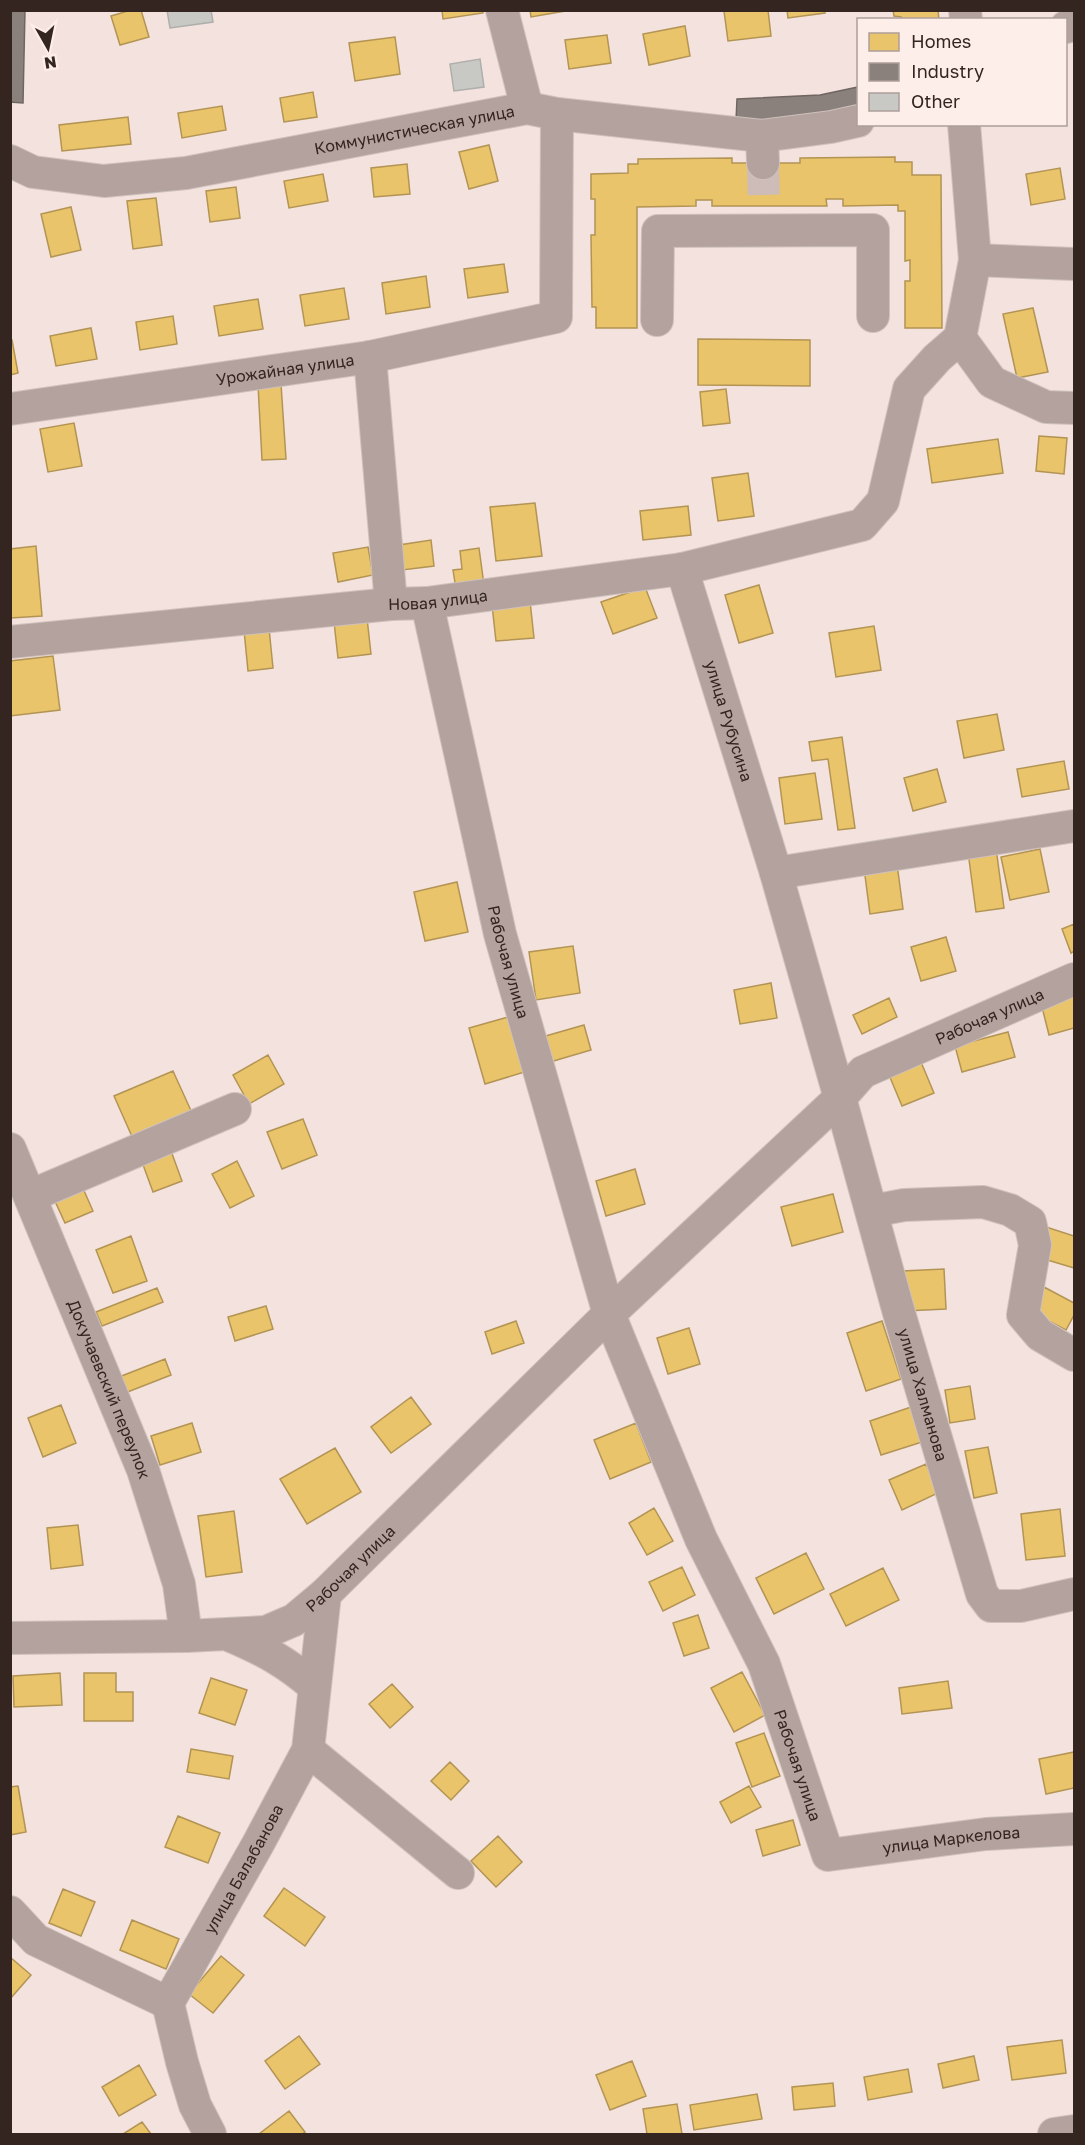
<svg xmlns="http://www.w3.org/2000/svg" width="1085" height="2145" viewBox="0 0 1085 2145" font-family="'Golos Text',sans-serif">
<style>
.homes{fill:#e9c46a;stroke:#b39454;stroke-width:1.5}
.industry{fill:#8a817c;stroke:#706561;stroke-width:1.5}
.building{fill:#c8c9c5;stroke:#aeaeab;stroke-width:1.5}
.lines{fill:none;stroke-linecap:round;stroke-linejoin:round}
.minor-tunnel{stroke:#cdbcb7;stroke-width:32;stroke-dasharray:32 16;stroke-linecap:butt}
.minor-casing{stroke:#cfc1bd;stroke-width:34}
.minor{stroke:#b3a29d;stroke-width:32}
.labels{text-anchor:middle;stroke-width:6;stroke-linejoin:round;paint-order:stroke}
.street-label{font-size:16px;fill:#342521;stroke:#feeeea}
</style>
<rect width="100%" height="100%" fill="#f3e2dd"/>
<!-- homes -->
<path class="homes" d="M 131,10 L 141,10 L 149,37 L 120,45 L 111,16 Z
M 442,10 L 482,10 L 483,13 L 443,19 Z
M 530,10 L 565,10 L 565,11 L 531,17 Z
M 768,10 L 771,36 L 728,41 L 724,11 Z
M 787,10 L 825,10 L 825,13 L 788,18 Z
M 893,10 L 938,10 L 939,20 L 901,20 L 901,17 L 894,16 Z
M 685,26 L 690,56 L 649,65 L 643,34 Z
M 607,35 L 611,63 L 569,69 L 565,40 Z
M 395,37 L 400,74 L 355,81 L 349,43 Z
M 313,92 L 317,117 L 284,122 L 280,98 Z
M 222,106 L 226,130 L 182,138 L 178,113 Z
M 128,117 L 131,144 L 62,151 L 59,125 Z
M 489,145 L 498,181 L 469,189 L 459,152 Z
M 895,157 L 895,162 L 912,162 L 912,175 L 941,175 L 942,328 L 905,328 L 905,281 L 910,281 L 910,260 L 905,261 L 905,211 L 898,211 L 898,205 L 843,206 L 843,199 L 826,199 L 827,206 L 712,206 L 712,200 L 696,200 L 696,206 L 637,207 L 637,328 L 596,328 L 596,307 L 592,307 L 591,235 L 595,235 L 595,199 L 591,199 L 591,174 L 628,173 L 628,164 L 638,164 L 638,159 L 732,158 L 732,163 L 800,163 L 800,158 Z
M 407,164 L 410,194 L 374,197 L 371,168 Z
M 1060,168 L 1065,199 L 1031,205 L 1026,174 Z
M 323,174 L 328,201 L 289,208 L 284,181 Z
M 236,187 L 240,218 L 210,222 L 206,191 Z
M 156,198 L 162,245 L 133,249 L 127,201 Z
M 71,207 L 81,250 L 51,257 L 41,214 Z
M 504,264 L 508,292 L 468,298 L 464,269 Z
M 426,276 L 430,307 L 386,314 L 382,283 Z
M 344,288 L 349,319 L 305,326 L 300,295 Z
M 258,299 L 263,329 L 219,336 L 214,306 Z
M 1033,308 L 1048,372 L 1017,378 L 1003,314 Z
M 173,316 L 177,344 L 140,350 L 136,322 Z
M 91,328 L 97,359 L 56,366 L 50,336 Z
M 698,339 L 810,340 L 810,386 L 698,385 Z
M 12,340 L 18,373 L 10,375 L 10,341 Z
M 281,384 L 286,459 L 262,460 L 258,385 Z
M 726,389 L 730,423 L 703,426 L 700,392 Z
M 74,423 L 82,466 L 48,472 L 40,429 Z
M 1039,436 L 1067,438 L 1064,474 L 1036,471 Z
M 998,439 L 1003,473 L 932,483 L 927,449 Z
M 748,473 L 754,516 L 718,521 L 712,478 Z
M 535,503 L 542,556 L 496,561 L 490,507 Z
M 688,506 L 691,535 L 643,540 L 640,511 Z
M 431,540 L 434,566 L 402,570 L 399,545 Z
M 36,546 L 42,616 L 11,618 L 10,549 Z
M 368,547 L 373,575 L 338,582 L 333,553 Z
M 479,548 L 484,585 L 456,589 L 453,570 L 462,569 L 460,551 Z
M 759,585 L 773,633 L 739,643 L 725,595 Z
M 645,587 L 657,618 L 613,634 L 601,602 Z
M 530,601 L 534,638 L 496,641 L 492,605 Z
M 367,618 L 371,654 L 338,658 L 334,622 Z
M 874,626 L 881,670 L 836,677 L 829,633 Z
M 269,628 L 273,668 L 248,671 L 244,630 Z
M 53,656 L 60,710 L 10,716 L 10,661 Z
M 997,714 L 1004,750 L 964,758 L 957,721 Z
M 842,737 L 855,828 L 838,830 L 828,759 L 812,761 L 809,742 Z
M 1064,761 L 1069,789 L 1022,797 L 1017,769 Z
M 937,769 L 946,802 L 913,811 L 904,778 Z
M 815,773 L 822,819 L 785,824 L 779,778 Z
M 996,848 L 1004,908 L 976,912 L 968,852 Z
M 1040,849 L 1049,892 L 1010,900 L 1001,857 Z
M 897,864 L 903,909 L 870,914 L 864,868 Z
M 457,882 L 468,932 L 425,941 L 414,892 Z
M 1074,924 L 1074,951 L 1071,953 L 1062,929 Z
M 946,937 L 956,971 L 921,981 L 911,947 Z
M 573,946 L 580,993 L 536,1000 L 529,952 Z
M 771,983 L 777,1018 L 740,1024 L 734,990 Z
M 1074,994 L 1074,1028 L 1049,1035 L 1041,1003 Z
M 889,998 L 897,1017 L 862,1034 L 853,1015 Z
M 515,1015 L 531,1070 L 485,1084 L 469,1028 Z
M 584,1025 L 591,1050 L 550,1062 L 542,1037 Z
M 1008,1032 L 1015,1057 L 962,1072 L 955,1046 Z
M 268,1055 L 284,1084 L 249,1104 L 233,1075 Z
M 921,1062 L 934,1093 L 902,1106 L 889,1075 Z
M 173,1071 L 193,1115 L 134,1141 L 114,1096 Z
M 303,1119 L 317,1155 L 282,1169 L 267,1132 Z
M 171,1151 L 182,1181 L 153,1192 L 142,1162 Z
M 237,1161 L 254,1196 L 230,1208 L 212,1174 Z
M 635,1169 L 645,1204 L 606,1216 L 596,1181 Z
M 82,1186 L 93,1211 L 65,1223 L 54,1199 Z
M 833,1194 L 843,1232 L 792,1246 L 781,1207 Z
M 1043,1226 L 1074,1236 L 1074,1268 L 1034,1256 Z
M 131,1236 L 147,1281 L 113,1293 L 96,1250 Z
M 944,1269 L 946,1309 L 905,1311 L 902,1271 Z
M 1044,1287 L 1074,1303 L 1074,1315 L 1066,1330 L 1031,1312 Z
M 157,1288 L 163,1302 L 102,1326 L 96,1312 Z
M 266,1306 L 273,1329 L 235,1341 L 228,1317 Z
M 516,1321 L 524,1343 L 492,1354 L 485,1332 Z
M 882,1321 L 901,1379 L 866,1391 L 847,1333 Z
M 689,1328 L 700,1364 L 668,1374 L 657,1338 Z
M 165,1359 L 171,1375 L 125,1393 L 119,1377 Z
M 970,1386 L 975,1419 L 950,1423 L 945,1390 Z
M 411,1397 L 431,1424 L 391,1453 L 371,1427 Z
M 61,1405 L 76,1443 L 43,1457 L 28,1418 Z
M 911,1407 L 922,1442 L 881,1455 L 870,1421 Z
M 192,1423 L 201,1452 L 160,1465 L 151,1436 Z
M 636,1423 L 651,1462 L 610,1479 L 594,1440 Z
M 988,1447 L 997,1493 L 974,1498 L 965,1451 Z
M 335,1448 L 361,1492 L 307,1524 L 280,1479 Z
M 926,1464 L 940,1492 L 902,1510 L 889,1480 Z
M 654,1508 L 673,1541 L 647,1555 L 629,1523 Z
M 1060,1509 L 1065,1556 L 1026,1560 L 1021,1514 Z
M 234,1511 L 242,1572 L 206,1577 L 198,1516 Z
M 78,1525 L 83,1565 L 51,1569 L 47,1528 Z
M 806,1553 L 824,1589 L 774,1614 L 756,1578 Z
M 682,1567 L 695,1595 L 663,1611 L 649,1582 Z
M 883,1568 L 899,1600 L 846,1626 L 830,1594 Z
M 698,1615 L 709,1648 L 684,1656 L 673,1623 Z
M 742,1672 L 765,1715 L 734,1732 L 711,1688 Z
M 60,1673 L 62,1705 L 14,1707 L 13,1676 Z
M 84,1673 L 116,1673 L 116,1692 L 133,1692 L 133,1721 L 84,1721 Z
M 211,1678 L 247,1690 L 235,1725 L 199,1713 Z
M 948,1681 L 952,1708 L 902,1714 L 899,1688 Z
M 392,1684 L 413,1707 L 390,1728 L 369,1704 Z
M 764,1733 L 780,1776 L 752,1787 L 736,1743 Z
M 191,1749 L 233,1756 L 229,1779 L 187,1772 Z
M 1074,1752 L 1074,1788 L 1046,1794 L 1039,1759 Z
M 450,1762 L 469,1781 L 451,1800 L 431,1781 Z
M 18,1786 L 26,1832 L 10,1835 L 10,1787 Z
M 749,1786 L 761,1807 L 731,1823 L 720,1802 Z
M 178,1816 L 220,1833 L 208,1863 L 165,1847 Z
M 793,1820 L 800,1845 L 763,1856 L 756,1830 Z
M 498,1836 L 522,1862 L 496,1887 L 471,1861 Z
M 284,1888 L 325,1917 L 305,1946 L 264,1916 Z
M 63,1889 L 95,1902 L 81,1936 L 49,1923 Z
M 132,1920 L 179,1939 L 166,1969 L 120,1950 Z
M 221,1956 L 244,1975 L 213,2013 L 189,1994 Z
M 10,1957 L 31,1975 L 10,1999 Z
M 299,2036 L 320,2064 L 285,2089 L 265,2061 Z
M 1062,2040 L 1066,2073 L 1012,2080 L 1007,2047 Z
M 974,2056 L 979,2080 L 943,2088 L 938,2064 Z
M 632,2061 L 646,2096 L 610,2110 L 596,2075 Z
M 139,2065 L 156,2095 L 119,2116 L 102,2087 Z
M 908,2069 L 912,2092 L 868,2100 L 864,2077 Z
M 833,2083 L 835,2106 L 794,2110 L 792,2087 Z
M 757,2094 L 762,2119 L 694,2130 L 690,2105 Z
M 677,2104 L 682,2134 L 647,2134 L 643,2109 Z
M 289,2111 L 305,2132 L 302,2134 L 259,2134 Z
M 142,2122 L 151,2134 L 123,2134 Z"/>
<!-- industry -->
<path class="industry" d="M 10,10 L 25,10 L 23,103 L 10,102 Z
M 858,87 L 858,109 L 820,118 L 736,121 L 737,99 L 820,95 Z"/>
<!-- building -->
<path class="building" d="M 167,10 L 211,10 L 213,22 L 170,28 Z
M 480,59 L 484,87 L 454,91 L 450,64 Z"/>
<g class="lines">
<!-- minor-tunnel -->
<path class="minor-tunnel" d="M 763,163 L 764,206"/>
<!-- minor casing -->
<g class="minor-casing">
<g id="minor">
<path d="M 502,10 L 527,108"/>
<path d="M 965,10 L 966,20"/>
<path d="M 1066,27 L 1074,25"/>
<path d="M 762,136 L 763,163"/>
<path id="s1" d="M 10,161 L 33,172 L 104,181 L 186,173 L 527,108 L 557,114 L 762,136 L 831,127 L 858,121"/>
<path d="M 975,260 L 1074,264"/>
<path d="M 657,320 L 658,231 L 873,230 L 873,316"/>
<path d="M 960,338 L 992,382 L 1046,407 L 1074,408"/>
<path d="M 370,357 L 391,604"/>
<path id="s2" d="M 10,409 L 370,357 L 556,317 L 557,114"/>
<path id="s3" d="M 682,569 L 776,873 L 1074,826"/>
<path id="s4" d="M 427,603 L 500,934 L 609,1314 L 701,1539 L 764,1664 L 828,1855 L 986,1834 L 1074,1829"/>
<path id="s5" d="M 10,642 L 391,604 L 427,603 L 682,569 L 862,525 L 883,501 L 909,389 L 937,358 L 960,338 L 975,260 L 964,124"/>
<path id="s6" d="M 776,873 L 840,1098 L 899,1313 L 982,1594 L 991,1606 L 1021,1606 L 1074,1594"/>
<path id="s7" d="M 10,1149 L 143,1470 L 179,1584 L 186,1636"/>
<path d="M 30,1196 L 235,1109"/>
<path d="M 872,1211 L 904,1205 L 983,1202 L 1010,1210 L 1030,1222 L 1035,1245 L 1023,1315 L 1040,1335 L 1074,1355"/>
<path d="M 231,1636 C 264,1650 286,1662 314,1686"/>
<path id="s8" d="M 10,1638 L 186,1636 L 266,1632 L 294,1620 L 325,1594 L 609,1314 L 840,1098 L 863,1072 L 1074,979"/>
<path d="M 308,1750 L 458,1873"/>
<path d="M 10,1912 L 36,1940 L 168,2003"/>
<path id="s9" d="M 210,2134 L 195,2105 L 182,2062 L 168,2003 L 258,1844 L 308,1750 L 325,1594"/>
<path d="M 1054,2134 L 1074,2131"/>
</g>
</g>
<!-- minor -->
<use href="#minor" class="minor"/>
</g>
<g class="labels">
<!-- street labels -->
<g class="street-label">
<text dy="6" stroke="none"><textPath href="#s1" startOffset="412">Коммунистическая улица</textPath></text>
<text dy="6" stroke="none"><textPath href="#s2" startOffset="278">Урожайная улица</textPath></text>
<text dy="6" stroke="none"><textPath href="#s5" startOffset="430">Новая улица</textPath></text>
<text dy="6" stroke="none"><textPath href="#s3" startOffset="159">улица Рубусина</textPath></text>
<text dy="6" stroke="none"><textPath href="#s4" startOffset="368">Рабочая улица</textPath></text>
<text dy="6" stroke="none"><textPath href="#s8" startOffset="1215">Рабочая улица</textPath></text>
<text dy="6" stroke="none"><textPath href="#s7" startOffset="260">Докучаевский переулок</textPath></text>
<text dy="6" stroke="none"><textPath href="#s6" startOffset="542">улица Халманова</textPath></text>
<text dy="6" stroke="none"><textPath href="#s8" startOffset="363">Рабочая улица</textPath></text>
<text dy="6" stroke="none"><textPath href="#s4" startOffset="1224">Рабочая улица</textPath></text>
<text dy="6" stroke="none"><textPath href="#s4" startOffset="1443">улица Маркелова</textPath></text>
<text dy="6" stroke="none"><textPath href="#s9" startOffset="292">улица Балабанова</textPath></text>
</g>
</g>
<!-- border -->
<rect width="1085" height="2145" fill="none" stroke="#342521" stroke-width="24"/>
<!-- legend -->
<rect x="857" y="18" width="210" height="108" fill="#feeeea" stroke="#ad9e9a" stroke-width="1.5"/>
<rect x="869" y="33" width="30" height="18" fill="#e9c46a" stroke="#ad9e9a" stroke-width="1.5"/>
<text x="911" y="48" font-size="18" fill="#342521">Homes</text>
<rect x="869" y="63" width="30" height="18" fill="#8a817c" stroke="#ad9e9a" stroke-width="1.5"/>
<text x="911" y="78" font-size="18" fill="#342521">Industry</text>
<rect x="869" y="93" width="30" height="18" fill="#c8c9c5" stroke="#ad9e9a" stroke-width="1.5"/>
<text x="911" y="108" font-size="18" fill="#342521">Other</text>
<!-- north arrow -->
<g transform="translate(48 48) rotate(171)" stroke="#feeeea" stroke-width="4.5" paint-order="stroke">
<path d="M0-4.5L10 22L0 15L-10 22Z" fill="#342521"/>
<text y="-9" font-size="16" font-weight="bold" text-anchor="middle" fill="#342521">N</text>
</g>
</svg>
